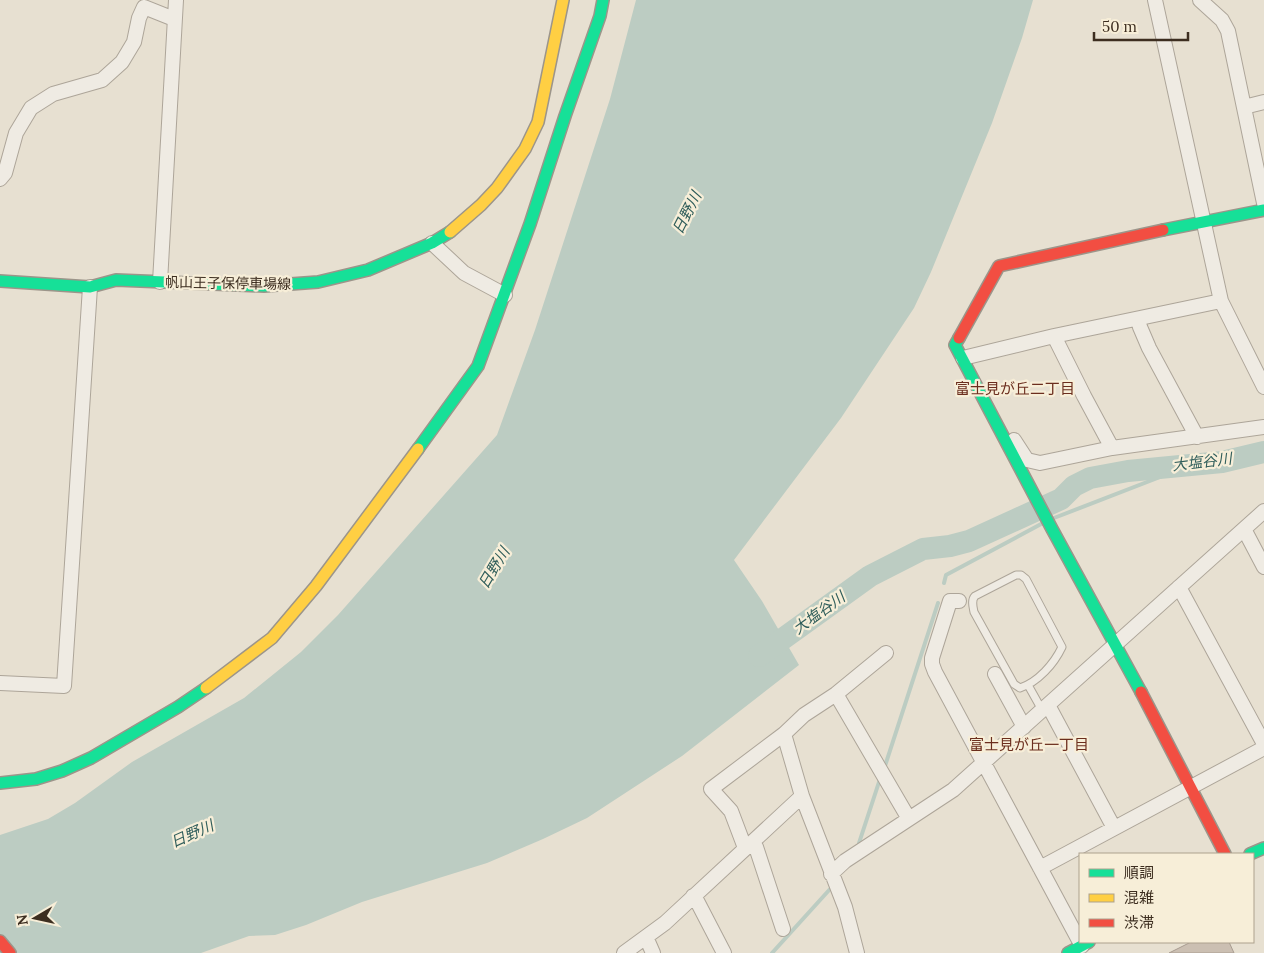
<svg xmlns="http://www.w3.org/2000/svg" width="1264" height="953" viewBox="0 0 1264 953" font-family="Lora,'Noto Sans JP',serif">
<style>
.water{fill:#bcccc2}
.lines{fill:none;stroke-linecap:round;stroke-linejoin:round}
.stream{stroke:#bcccc2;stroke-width:4}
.river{stroke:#bcccc2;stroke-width:22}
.building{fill:#cbbfb2;stroke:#a89c90}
.lane-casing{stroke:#ada599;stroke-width:9}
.street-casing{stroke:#ada599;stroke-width:16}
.fast-casing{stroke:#9c958a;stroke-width:14}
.slow-casing{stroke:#9c958a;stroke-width:14}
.jam-casing{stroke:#9c958a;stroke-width:14}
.lane{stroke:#efebe3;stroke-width:7}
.street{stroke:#efebe3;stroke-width:14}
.fast{stroke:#16e098;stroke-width:11}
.slow{stroke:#ffcf43;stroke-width:11}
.jam{stroke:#f24e42;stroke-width:11}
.labels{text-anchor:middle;stroke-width:4.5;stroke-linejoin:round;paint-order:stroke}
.street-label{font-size:14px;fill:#3d2e20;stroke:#f7eed8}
.water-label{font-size:15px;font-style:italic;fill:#2f5d5a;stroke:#f7eed8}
.neighbourhood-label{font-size:15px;fill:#6b2e1e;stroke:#f7eed8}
</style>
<rect width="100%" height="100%" fill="#e7e0d1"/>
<!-- water -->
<path class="water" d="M 636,0 L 1033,0 L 1022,38 L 992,123 L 931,272 L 914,308 L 841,418 L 734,560 L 762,601 L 799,665 L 682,756 L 587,818 L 543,839 L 487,863 L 362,902 L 306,925 L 275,935 L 249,936 L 201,953 L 0,953 L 0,835 L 48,819 L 75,803 L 132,762 L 244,698 L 301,652 L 338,615 L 497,435 L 535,330 L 610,99 Z"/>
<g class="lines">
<!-- stream -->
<path class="stream" d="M 1054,518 L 1191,465
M 944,583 L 946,575 L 1043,523
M 884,769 L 938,603
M 859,843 L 880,779
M 772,953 L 831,888"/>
<!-- river -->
<path class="river" d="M 759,656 L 870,576 L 923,549 L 950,546 L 969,541 L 1061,499 L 1074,486 L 1090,478 L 1128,471 L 1222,462 L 1264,452"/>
</g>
<!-- building -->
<path class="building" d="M 1191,942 L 1229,942 L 1234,953 L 1169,953 Z"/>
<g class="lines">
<!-- lane casing -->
<g class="lane-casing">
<path id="lane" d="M 1016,575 L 1021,575 L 1026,579 L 1062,647 C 1054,664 1038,682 1020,688 L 1014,684 L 974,612 C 973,607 971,600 975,596 Z
M 1028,685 L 1042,710"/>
</g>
<!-- street casing -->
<g class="street-casing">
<path id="street" d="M 1155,0 L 1221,301 L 1264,387
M 1200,0 L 1222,20 L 1228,31 L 1264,203
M 1244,107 L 1264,102
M 0,179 L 5,173 L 16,133 L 31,108 L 53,94 L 102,80 L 122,62 L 134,42 L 139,18 L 144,7 L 174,19
M 432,243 L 464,273 L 505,295
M 160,282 L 176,0
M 1138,319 L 1140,327 L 1149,348 L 1197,437
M 1054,336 L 1084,396 L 1112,448
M 963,358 L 1054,336 L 1221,301
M 1014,440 L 1027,460 L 1040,463 L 1112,448 L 1264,427
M 1244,529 L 1264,567
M 1179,587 L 1264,744
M 959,601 L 950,601 L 932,658 L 932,664 L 935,672 L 1082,946
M 995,674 L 1024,727
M 0,683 L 64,686 L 90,287
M 836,694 L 909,819
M 1048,705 L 1114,828
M 784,734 L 802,796 L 845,907 L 857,953
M 752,842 L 756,847 L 783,929
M 745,848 L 731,811 L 711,789 L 784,734 L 804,715 L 836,694 L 886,653
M 1040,868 L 1264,748
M 831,874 L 845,861 L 953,790 L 1264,511
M 693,896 L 697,901 L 724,953
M 646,937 L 653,953
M 624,953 L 665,923 L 802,796"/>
</g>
<!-- fast casing -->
<g class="fast-casing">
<path id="fast" d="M 1163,230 L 1264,210
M 0,281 L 90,287 L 116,280 L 264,286 L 318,282 L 368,270 L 432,243 L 450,232
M 959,338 L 955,345 L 1052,529 L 1141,692
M 418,449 L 478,366 L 530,224 L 565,116 L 600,16 L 603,0
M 0,783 L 36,779 L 62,771 L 91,758 L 178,707 L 206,688
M 1250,854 L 1264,848
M 1068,953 L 1089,942"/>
</g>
<!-- slow casing -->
<g class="slow-casing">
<path id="slow" d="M 450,232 L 481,205 L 497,188 L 525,149 L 538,122 L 563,0
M 206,688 L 272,638 L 316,586 L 418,449"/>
</g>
<!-- jam casing -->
<g class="jam-casing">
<path id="jam" d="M 959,338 L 999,266 L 1163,230
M 1141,692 L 1225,854
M 0,941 L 10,953"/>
</g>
<!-- lane -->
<use href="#lane" class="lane"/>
<!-- street -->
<use href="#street" class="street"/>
<!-- fast -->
<use href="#fast" class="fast"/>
<!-- slow -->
<use href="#slow" class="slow"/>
<!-- jam -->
<use href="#jam" class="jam"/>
</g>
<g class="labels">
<!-- street labels -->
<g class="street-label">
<text transform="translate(228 283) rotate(1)" y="5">帆山王子保停車場線</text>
</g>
<!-- water labels -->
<g class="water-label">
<text transform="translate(687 213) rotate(-63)" y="5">日野川</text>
<text transform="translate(1202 462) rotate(-7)" y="5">大塩谷川</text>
<text transform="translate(494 568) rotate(-59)" y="5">日野川</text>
<text transform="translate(819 613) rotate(-36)" y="5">大塩谷川</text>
<text transform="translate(192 834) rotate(-24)" y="5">日野川</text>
</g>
<!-- neighbourhood labels -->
<g class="neighbourhood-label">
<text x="1015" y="394">富士見が丘二丁目</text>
<text x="1029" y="750">富士見が丘一丁目</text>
</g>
</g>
<!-- legend -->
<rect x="1079" y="853" width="175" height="90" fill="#f7eed8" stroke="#ada18e"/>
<rect x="1089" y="869" width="25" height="8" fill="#16e098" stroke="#ada18e"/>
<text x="1124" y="878" font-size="15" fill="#3d2e20">順調</text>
<rect x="1089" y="894" width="25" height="8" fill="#ffcf43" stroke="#ada18e"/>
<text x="1124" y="903" font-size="15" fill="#3d2e20">混雑</text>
<rect x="1089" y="919" width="25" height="8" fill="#f24e42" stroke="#ada18e"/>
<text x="1124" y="928" font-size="15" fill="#3d2e20">渋滞</text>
<!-- north arrow -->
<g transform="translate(35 918) rotate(261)" stroke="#f7eed8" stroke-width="4" paint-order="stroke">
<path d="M0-4L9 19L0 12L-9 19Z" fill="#3d2e20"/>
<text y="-8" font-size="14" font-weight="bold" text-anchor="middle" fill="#3d2e20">N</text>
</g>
<!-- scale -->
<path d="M1094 32v8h94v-8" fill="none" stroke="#3d2e20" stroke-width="2.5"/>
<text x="1102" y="32" font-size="15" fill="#3d2e20" stroke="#f7eed8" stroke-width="4" paint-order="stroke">50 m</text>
</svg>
